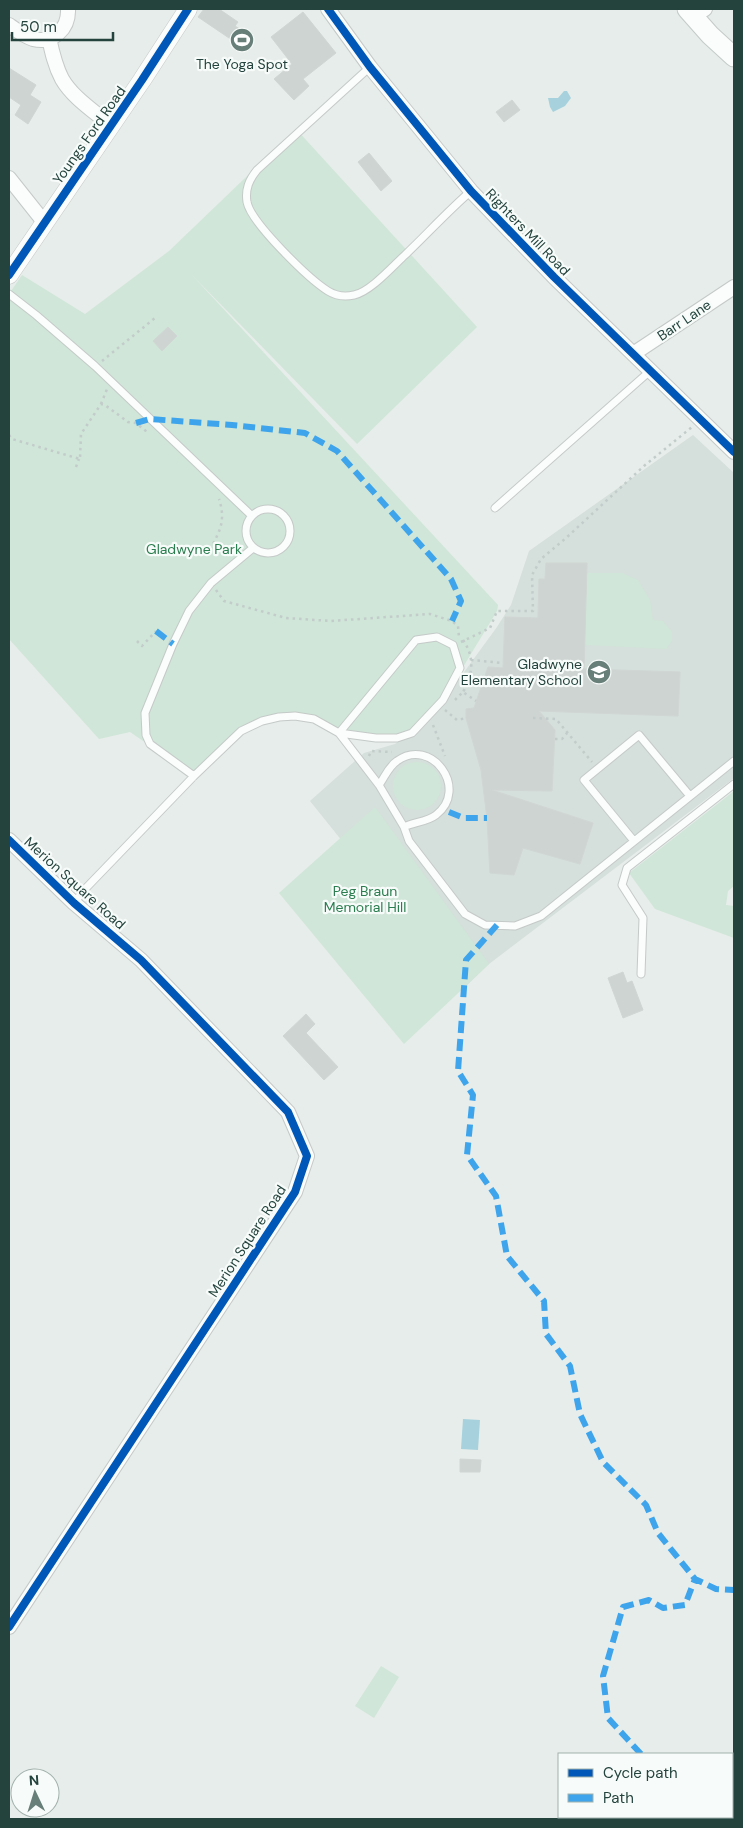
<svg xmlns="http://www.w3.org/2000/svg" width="743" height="1828" viewBox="0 0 743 1828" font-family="'DM Sans',sans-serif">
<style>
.built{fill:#d5dfdb}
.green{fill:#d0e6d8}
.water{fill:#a7d2dd}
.building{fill:#ced4d2;stroke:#d0d6d3}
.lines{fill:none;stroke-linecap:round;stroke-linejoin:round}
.service-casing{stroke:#c4cac8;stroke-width:9}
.minor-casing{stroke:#c4cac8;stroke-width:16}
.tertiary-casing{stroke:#c4cac8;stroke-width:19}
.secondary-casing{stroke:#c3cbc8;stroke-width:21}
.path{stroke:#c2ccca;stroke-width:2.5;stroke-dasharray:2.5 4;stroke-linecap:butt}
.service{stroke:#fbfcfc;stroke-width:7}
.minor{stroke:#fbfcfc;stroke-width:14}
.tertiary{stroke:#fbfcfc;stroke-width:18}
.secondary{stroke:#fbfcfc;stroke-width:19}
.quiet{stroke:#3ea4ec;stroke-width:6;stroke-dasharray:12 6;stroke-linecap:butt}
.cycleway-casing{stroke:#f7fbf9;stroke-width:11}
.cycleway{stroke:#0057b8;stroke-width:8}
.labels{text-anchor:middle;stroke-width:4.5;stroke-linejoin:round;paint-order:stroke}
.poi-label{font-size:14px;fill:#23433c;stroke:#f7fbf9}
.street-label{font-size:14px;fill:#23433c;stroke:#f7fbf9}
.park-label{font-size:14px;fill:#2a7d4f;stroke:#f7fbf9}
</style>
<rect width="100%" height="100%" fill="#e7edea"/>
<!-- built -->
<path class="built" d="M 693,435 L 734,473 L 734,778 L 489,964 L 462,990 L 310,801 L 364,753 L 395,744 L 432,716 L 497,627 L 511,605 L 529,551 Z"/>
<!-- green -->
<path class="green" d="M 296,129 L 477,327 L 357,444 L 191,274 L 498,605 L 497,611 L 443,700 L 412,733 L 397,738 L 339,733 L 314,719 L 279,717 L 241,731 L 194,776 L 130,732 L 99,739 L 9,639 L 9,294 L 22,275 L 85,314 L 169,251 Z
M 587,573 L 622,573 L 638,580 L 650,600 L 653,620 L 663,621 L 672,632 L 672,641 L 666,649 L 585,645 Z
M393 786a24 24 0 1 1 48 0a24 24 0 1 1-48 0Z
M 734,791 L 734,886 L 728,891 L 726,905 L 734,906 L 734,938 L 655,909 L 629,873 Z
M 375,807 L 489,964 L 404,1044 L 279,893 Z
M 381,1666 L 399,1677 L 374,1718 L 355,1706 Z"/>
<!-- water -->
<path class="water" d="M 564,91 L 567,91 L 571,98 L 565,106 L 553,112 L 550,107 L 548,98 L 558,98 Z
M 463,1419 L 480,1420 L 478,1450 L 461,1449 Z"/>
<!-- building -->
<path class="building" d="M 204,9 L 219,9 L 238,22 L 235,26 L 252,37 L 243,51 L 230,43 L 232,40 L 198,17 Z
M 303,12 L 336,53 L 303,79 L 309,86 L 294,100 L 274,79 L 292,64 L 271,37 Z
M 9,68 L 36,85 L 30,95 L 41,102 L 28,124 L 15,115 L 21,105 L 9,97 Z
M 512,100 L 520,110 L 504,122 L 496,112 Z
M 369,153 L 392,181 L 381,191 L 358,162 Z
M 168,327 L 177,336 L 162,351 L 153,341 Z
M 546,563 L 587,563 L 584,669 L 680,672 L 678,716 L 539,711 L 555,730 L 552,791 L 492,790 L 593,823 L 580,864 L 523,848 L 514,875 L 490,873 L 487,818 L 481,770 L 466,718 L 466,709 L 474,708 L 488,667 L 503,668 L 505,617 L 538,618 L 539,579 L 545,579 Z
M 623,972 L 627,983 L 632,981 L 643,1010 L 623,1018 L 608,978 Z
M 306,1014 L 315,1024 L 306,1033 L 338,1067 L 324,1080 L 283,1036 Z
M 460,1459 L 481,1460 L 480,1472 L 460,1472 Z"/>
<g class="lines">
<!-- service casing -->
<g class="service-casing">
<path id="service" d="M 370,67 L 257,170 C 249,180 245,189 247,202 C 251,223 309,279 328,291 C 336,296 345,297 354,295 C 370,292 393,266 405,255 C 427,234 448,211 471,191
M 9,294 L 36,315 L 95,366 L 252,516
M 495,508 L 650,371
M246 531a22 22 0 1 1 44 0a22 22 0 1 1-44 0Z
M 437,637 L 453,645 L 460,668 L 443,700 L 412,733 L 397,738 L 376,738 L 339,733 L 416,640 Z
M 194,776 L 150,744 L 146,735 L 145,713 L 173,644 L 189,611 L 211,583 L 253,548
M 379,785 C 385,777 388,767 397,761 C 431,736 470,789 436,815 C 427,822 414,822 404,827
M 634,841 L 584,780 L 639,735 L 690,796
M 74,903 L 86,888 L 194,776 L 241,731 L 262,721 L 279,717 L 295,716 L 314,719 L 339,733 L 379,785 L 404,827 L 409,841 L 465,914 L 485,925 L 515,926 L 541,916 L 734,761
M 641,974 L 643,918 L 622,885 L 627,868 L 734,784"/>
</g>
<!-- minor casing -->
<g class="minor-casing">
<path id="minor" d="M 328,9 L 370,67 L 471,191 L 554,277 L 734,452
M 693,16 L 705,9
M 9,25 C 16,30 24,36 33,39 C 53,44 69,29 68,9
M 49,38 C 52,52 55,66 62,79 C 73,98 94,111 110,125
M 9,178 L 44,222
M 633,354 L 734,287
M 9,840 L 74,903 L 141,960 L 288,1112 L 307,1156 L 295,1192 L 9,1627"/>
</g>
<!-- tertiary casing -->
<g class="tertiary-casing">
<path id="tertiary" d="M 9,275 L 142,80 L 188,9"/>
</g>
<!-- secondary casing -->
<g class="secondary-casing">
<path id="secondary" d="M 687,9 L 710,35 L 734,57"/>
</g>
<!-- path -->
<path class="path" d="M 102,361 L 155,318
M 101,404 L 107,389
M 9,435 L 12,439 L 80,459 L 81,434 L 101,404 L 105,405 L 128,422 L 136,423 L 147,432
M 76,467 L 79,459
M 207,555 C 218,534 227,523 219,499
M 216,590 L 224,601 L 286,618 L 331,621 L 430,614 L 452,621 L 458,626 L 459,637
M 463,640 C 475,657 473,674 463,692
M 137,641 L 142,646 L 156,631
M 461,642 L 490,628 L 497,611 L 533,611 L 532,575 L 541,559 L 566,538 L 644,466 L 692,427
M 471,660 L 503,663
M 455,700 L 463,692 L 476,701
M 445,710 L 457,720 L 466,718
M 533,718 L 556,719 L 592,762
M 433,725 L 445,756
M 555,739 L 562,739 L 567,733
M 369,756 L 371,751 L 392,752"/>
<!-- service -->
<use href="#service" class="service"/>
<!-- minor -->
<use href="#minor" class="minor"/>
<!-- tertiary -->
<use href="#tertiary" class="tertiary"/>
<!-- secondary -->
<use href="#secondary" class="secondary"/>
<!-- quiet -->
<path class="quiet" d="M 136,423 L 150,419 L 232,425 L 305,433 L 337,451 L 451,579 L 461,601 L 452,621
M 156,631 L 173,644
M 449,812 L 464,818 L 487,818
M 497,925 L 466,960 L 458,1071 L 473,1095 L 467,1155 L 496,1196 L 507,1256 L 544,1301 L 546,1334 L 570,1366 L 580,1414 L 603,1462 L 646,1505 L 658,1533 L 695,1579 L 716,1589 L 734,1590
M 641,1754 L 608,1718 L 603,1676 L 623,1607 L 649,1600 L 663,1608 L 685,1605 L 695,1579
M 657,1817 L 657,1819"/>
<!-- cycleway casing -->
<g class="cycleway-casing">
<path id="cycleway" d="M 328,9 L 370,67 L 471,191 L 554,277 L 734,452
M 9,275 L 142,80 L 188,9
M 9,840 L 74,903 L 141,960 L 288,1112 L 307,1156 L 295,1192 L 9,1627"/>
</g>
<!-- cycleway -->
<use href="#cycleway" class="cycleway"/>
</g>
<!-- icons -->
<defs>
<g id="stadium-disc" transform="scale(1.25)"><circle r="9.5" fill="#687e79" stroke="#f7fbf9"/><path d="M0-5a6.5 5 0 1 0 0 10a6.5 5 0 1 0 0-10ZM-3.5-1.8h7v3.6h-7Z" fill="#fff"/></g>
<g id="school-disc" transform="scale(1.25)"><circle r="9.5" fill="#687e79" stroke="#f7fbf9"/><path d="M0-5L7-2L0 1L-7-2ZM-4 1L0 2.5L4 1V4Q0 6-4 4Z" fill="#fff"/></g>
</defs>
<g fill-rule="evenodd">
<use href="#stadium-disc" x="242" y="40"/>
<use href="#school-disc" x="599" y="672"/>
</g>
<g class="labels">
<!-- poi labels -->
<g class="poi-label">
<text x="242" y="69">The Yoga Spot</text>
<text x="582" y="669" text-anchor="end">Gladwyne<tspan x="582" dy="16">Elementary School</tspan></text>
</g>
<!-- street labels -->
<g class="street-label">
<text transform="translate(89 135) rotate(-55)" y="5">Youngs Ford Road</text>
<text transform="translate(528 232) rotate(46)" y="5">Righters Mill Road</text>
<text transform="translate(684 320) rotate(-34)" y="5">Barr Lane</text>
<text transform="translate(75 883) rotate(42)" y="5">Merion Square Road</text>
<text transform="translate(247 1241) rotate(-57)" y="5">Merion Square Road</text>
</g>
<!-- park labels -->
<g class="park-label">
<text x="194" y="554">Gladwyne Park</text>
<text x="365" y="896">Peg Braun<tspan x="365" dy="16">Memorial Hill</tspan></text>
</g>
</g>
<!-- border -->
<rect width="743" height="1828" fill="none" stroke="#23433c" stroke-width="20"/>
<!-- legend -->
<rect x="558" y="1753" width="175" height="65" fill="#f7fbf9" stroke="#a2b1ad"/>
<rect x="568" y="1769" width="25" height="8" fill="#0057b8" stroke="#a2b1ad"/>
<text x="603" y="1778" font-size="15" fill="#23433c">Cycle path</text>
<rect x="568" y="1794" width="25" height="8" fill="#3ea4ec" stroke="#a2b1ad"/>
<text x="603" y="1803" font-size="15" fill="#23433c">Path</text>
<!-- north arrow -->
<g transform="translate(35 1793) rotate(356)"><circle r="24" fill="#f7fbf9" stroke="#a2b1ad"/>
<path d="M0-4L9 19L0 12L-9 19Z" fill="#687e79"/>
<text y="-8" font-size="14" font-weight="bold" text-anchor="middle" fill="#23433c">N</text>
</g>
<!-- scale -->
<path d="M12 32v8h101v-8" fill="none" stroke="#23433c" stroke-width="2.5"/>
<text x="20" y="32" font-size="15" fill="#23433c" stroke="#f7fbf9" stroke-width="4" paint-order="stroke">50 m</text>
</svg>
